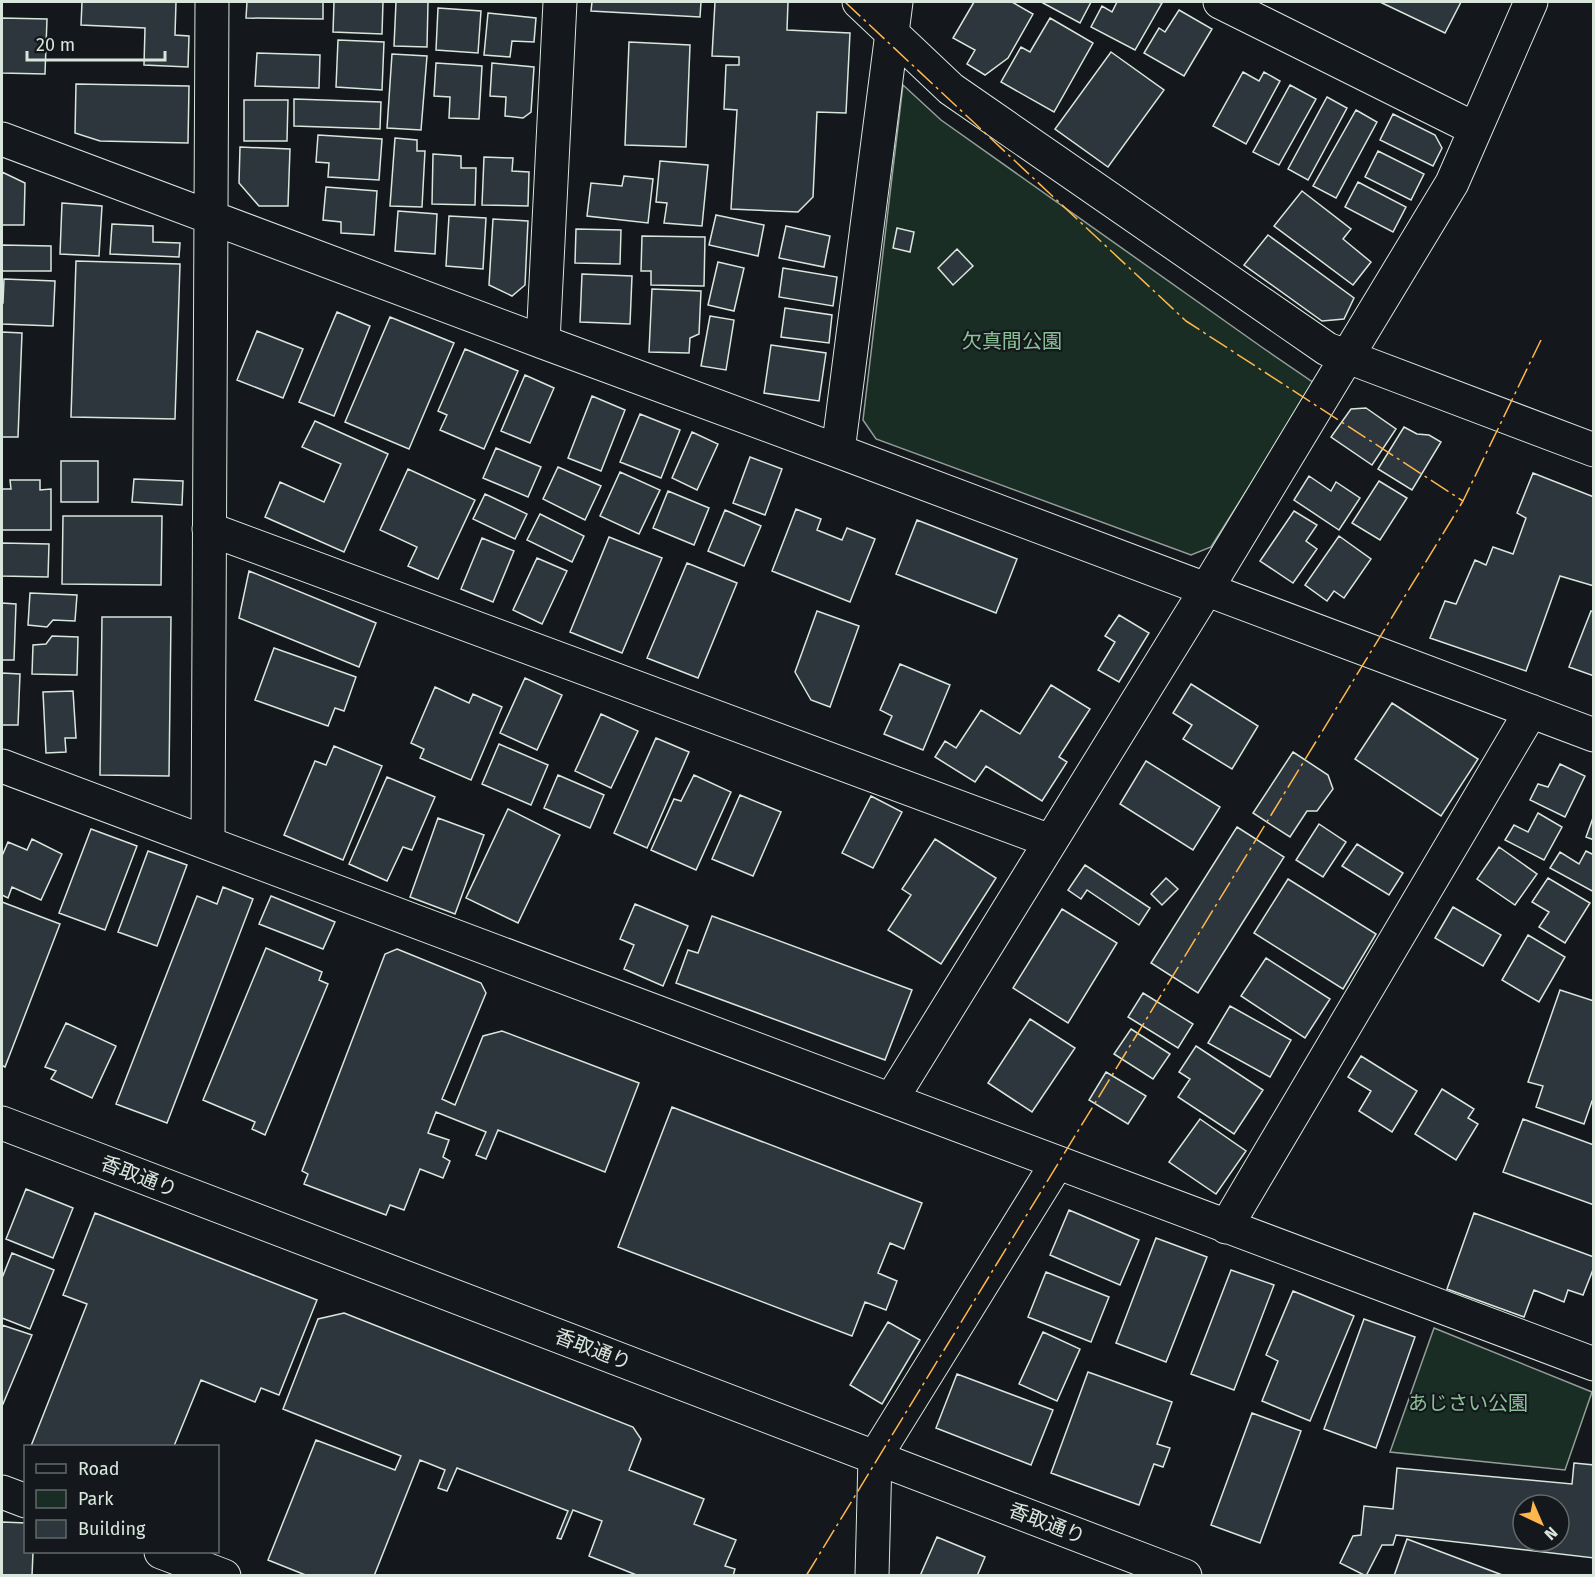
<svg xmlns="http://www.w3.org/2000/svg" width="1595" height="1577" viewBox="0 0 1595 1577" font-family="'Fira Sans','Noto Sans JP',sans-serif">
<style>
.green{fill:#1a2d24;stroke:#939e99;stroke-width:1.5}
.building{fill:#2c363c;stroke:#d8e6dc;stroke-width:1.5;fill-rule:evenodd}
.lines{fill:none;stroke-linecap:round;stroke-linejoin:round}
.minor-casing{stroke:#d8e6dc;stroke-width:35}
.minor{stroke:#14181c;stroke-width:33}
.power{stroke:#ffb74d;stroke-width:1.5;stroke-dasharray:21 4.5 3 4.5;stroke-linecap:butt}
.labels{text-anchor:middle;stroke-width:4.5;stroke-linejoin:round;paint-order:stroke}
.park-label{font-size:20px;fill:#8ac095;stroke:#14181c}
.street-label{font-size:20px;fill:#d8e6dc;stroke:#14181c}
</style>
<rect width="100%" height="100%" fill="#14181c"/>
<!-- green -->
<path class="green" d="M 903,85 L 941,120 L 1263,348 L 1314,383 L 1211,547 L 1191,555 L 876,439 L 863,420 Z
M 1434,1328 L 1592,1392 L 1565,1470 L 1390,1452 Z"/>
<!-- building -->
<path class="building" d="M 82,2 L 176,2 L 175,35 L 189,36 L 188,67 L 144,65 L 145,28 L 81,25 Z
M 247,2 L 323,2 L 323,19 L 246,18 Z
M 334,2 L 383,2 L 382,34 L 333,32 Z
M 396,2 L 428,2 L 427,47 L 394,46 Z
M 592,2 L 701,2 L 700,17 L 591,11 Z
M 715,2 L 788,2 L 787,30 L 850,33 L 846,113 L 817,112 L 813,197 L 798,212 L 731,209 L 737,110 L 724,109 L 726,65 L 739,65 L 739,57 L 712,56 Z
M 974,2 L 1012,2 L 1033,14 L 1008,58 L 985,75 L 967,64 L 975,50 L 953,38 Z
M 1044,2 L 1091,2 L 1080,23 L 1043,3 Z
M 1117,2 L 1157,2 L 1162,3 L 1135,50 L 1091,27 L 1102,6 L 1112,12 Z
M 1380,2 L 1461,2 L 1445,33 Z
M 438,8 L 481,11 L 478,53 L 436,50 Z
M 1179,10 L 1212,29 L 1184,76 L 1144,53 L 1159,28 L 1165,32 Z
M 488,13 L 536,18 L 534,42 L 512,41 L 510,57 L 484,55 Z
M 2,18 L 47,19 L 45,74 L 2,73 Z
M 1050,18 L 1093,43 L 1054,112 L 1001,82 L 1021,47 L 1030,52 Z
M 338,40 L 384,42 L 382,90 L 336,87 Z
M 629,42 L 690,45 L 686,147 L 625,145 Z
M 1111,52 L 1164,90 L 1108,167 L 1055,129 Z
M 257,53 L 320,55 L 319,88 L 255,86 Z
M 392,54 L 427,56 L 421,130 L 387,128 Z
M 436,63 L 482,66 L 479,119 L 449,118 L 450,97 L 434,96 Z
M 492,63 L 534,67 L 531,112 L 523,118 L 505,116 L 506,97 L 490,96 Z
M 1243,72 L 1259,81 L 1264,72 L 1280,81 L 1246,144 L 1213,126 Z
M 76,84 L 189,86 L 188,143 L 100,141 L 75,133 Z
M 1290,85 L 1316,99 L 1279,165 L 1253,152 Z
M 1327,97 L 1347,108 L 1308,180 L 1288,169 Z
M 294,99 L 381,102 L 380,129 L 294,126 Z
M 244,100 L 288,100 L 287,141 L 244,141 Z
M 1356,110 L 1377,122 L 1336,198 L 1313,186 Z
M 1393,114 L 1435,135 L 1442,148 L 1433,166 L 1380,140 Z
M 318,135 L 382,139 L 379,180 L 328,177 L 329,163 L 316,162 Z
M 395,138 L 417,140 L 417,151 L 425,151 L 422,207 L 390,206 Z
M 240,147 L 290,149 L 288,206 L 259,206 L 239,183 Z
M 1378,151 L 1424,174 L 1411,200 L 1365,177 Z
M 433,154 L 461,156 L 461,168 L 476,168 L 475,205 L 432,204 Z
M 484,157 L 513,158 L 512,171 L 529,172 L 528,206 L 482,205 Z
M 660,161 L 708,165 L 702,226 L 664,223 L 667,203 L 656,202 Z
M 2,172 L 25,183 L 24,225 L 2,225 Z
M 624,176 L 653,179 L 648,223 L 587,216 L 591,183 L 622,186 Z
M 1358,182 L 1406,207 L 1393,232 L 1345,207 Z
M 326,187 L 377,191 L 374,235 L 341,233 L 341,222 L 323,220 Z
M 1302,191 L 1351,229 L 1343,239 L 1371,262 L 1353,285 L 1274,226 Z
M 62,203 L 102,206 L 99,256 L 60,254 Z
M 398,211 L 437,214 L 435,254 L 395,251 Z
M 716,215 L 764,225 L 758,256 L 709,245 Z
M 449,216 L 486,218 L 483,269 L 446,266 Z
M 493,219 L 528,221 L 525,285 L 512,296 L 489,285 Z
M 112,224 L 153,226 L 153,242 L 180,243 L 179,257 L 110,254 Z
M 786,226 L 830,236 L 824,267 L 779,258 Z
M 897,228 L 914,232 L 910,252 L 893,248 Z
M 576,229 L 621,230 L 620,264 L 575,263 Z
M 1268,235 L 1354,298 L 1344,319 L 1322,321 L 1244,265 Z
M 642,236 L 705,237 L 704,286 L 651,285 L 651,271 L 641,271 Z
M 2,245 L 51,246 L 51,271 L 2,271 Z
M 957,249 L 973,266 L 953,285 L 938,268 Z
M 76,261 L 180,264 L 175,419 L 71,417 Z
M 718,262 L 744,268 L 734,311 L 708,305 Z
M 783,268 L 837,277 L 833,306 L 779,297 Z
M 582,274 L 632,276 L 630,324 L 580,322 Z
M 4,279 L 55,281 L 53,326 L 2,324 L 2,303 L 3,303 Z
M 652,289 L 701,291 L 699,334 L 690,338 L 689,353 L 649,352 Z
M 785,308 L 832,315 L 829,343 L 781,337 Z
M 337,312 L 370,326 L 334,416 L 299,402 Z
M 710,316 L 734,320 L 726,370 L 701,366 Z
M 390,317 L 454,343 L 409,449 L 345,422 Z
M 257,331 L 303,349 L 283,398 L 237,380 Z
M 2,332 L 22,333 L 18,437 L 2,437 Z
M 771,345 L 826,353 L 819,401 L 764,393 Z
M 465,349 L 518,371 L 484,449 L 440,430 L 447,415 L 438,411 Z
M 525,375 L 554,388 L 530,443 L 501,431 Z
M 592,396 L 625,410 L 601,471 L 568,458 Z
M 1366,408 L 1396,429 L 1372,465 L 1331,437 L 1351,409 Z
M 640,414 L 680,430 L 661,478 L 620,462 Z
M 315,421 L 388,454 L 344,552 L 265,517 L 280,482 L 324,502 L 341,464 L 302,447 Z
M 1404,427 L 1417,434 L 1429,435 L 1441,442 L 1412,490 L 1378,469 Z
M 692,432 L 718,444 L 697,490 L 672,478 Z
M 496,448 L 541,467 L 528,497 L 483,478 Z
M 750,457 L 782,469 L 765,515 L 733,503 Z
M 61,461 L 98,461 L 98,502 L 61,502 Z
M 558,467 L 601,486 L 585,520 L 543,499 Z
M 408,469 L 475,500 L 438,579 L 408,566 L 417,547 L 380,530 Z
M 620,472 L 660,490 L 639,534 L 600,516 Z
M 1533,473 L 1594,497 L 1594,586 L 1560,576 L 1526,671 L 1430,638 L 1445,601 L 1456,604 L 1475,560 L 1486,565 L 1493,547 L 1513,554 L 1526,518 L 1517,513 Z
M 1309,476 L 1331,491 L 1336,482 L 1360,498 L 1339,530 L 1294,500 Z
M 134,479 L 183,481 L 182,505 L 132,502 Z
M 10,480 L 40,480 L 40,490 L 51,489 L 51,530 L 2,530 L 2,489 L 11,489 Z
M 1379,481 L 1407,498 L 1380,540 L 1352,523 Z
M 668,491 L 709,508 L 694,545 L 653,528 Z
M 485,494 L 527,514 L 515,539 L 473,519 Z
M 796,509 L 821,519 L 817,530 L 842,540 L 847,528 L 875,539 L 850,602 L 772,571 Z
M 725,510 L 761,526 L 744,566 L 708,551 Z
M 1294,511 L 1317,525 L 1306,541 L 1317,549 L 1293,583 L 1260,561 Z
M 540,514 L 584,536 L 572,562 L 527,540 Z
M 63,516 L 162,516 L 161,585 L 62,584 Z
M 917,520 L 1017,559 L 996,613 L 896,574 Z
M 1339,536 L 1371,559 L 1344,598 L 1334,591 L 1327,601 L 1305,585 Z
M 609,537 L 662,558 L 622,653 L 570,632 Z
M 482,538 L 514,551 L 493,602 L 461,589 Z
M 2,543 L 49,544 L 48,577 L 2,576 Z
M 537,558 L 567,571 L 542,624 L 513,610 Z
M 687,563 L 737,583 L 698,678 L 647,658 Z
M 249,571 L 376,623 L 359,667 L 239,618 Z
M 30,593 L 77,595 L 75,621 L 53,620 L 47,627 L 28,625 Z
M 2,603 L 16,604 L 14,660 L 2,660 Z
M 817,611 L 859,626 L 830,707 L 811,700 L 795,672 Z
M 1591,611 L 1594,612 L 1594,676 L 1569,667 Z
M 1119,615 L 1149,633 L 1119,682 L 1098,670 L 1115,642 L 1105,636 Z
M 102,617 L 171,617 L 169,776 L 100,775 Z
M 52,636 L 78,637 L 77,675 L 32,674 L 33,645 L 46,644 Z
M 274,648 L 356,677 L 344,711 L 335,708 L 328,726 L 255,700 Z
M 900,664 L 950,685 L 923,750 L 884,734 L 892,716 L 880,710 Z
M 2,673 L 20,674 L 18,725 L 2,725 Z
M 525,678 L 562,695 L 537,750 L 500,733 Z
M 1191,684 L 1258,726 L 1232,769 L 1183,739 L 1192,725 L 1173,713 Z
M 1051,685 L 1090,709 L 1059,757 L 1067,762 L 1042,801 L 986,766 L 975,782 L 935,757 L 945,741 L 956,748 L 981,710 L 1020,734 Z
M 435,687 L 469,703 L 473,694 L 502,707 L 471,780 L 420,758 L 424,749 L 411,743 Z
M 73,691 L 76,738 L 65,738 L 66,752 L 46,753 L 43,692 Z
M 1392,703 L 1478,759 L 1441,816 L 1355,759 Z
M 601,714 L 638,731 L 611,788 L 575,771 Z
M 656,738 L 689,752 L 647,848 L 614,833 Z
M 499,744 L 548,765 L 531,805 L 482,784 Z
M 334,746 L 382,766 L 343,860 L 284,835 L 315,761 L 326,765 Z
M 1293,752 L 1328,775 L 1333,789 L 1317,811 L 1307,811 L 1290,837 L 1253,813 Z
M 1146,761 L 1220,807 L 1193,850 L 1120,804 Z
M 1560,764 L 1585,776 L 1565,817 L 1530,800 L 1538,784 L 1548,787 Z
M 558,775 L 604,795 L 590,828 L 544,808 Z
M 694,775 L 731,792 L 696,870 L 651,850 L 674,799 L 681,801 Z
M 387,777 L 435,797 L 412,850 L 403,847 L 387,881 L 349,864 Z
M 740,795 L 781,812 L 753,876 L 712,859 Z
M 871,796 L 902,812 L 873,868 L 842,853 Z
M 508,809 L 560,835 L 518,923 L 466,898 Z
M 1538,813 L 1562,827 L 1544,860 L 1505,840 L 1514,825 L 1528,832 Z
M 1594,815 L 1594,840 L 1586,837 Z
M 438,818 L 484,835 L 455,914 L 410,897 Z
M 1319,824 L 1346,842 L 1323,877 L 1296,860 Z
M 1237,827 L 1284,857 L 1198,993 L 1151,963 Z
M 91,829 L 137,846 L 105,930 L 59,913 Z
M 32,839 L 62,854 L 41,900 L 12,887 L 8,898 L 2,895 L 2,856 L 8,842 L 27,850 Z
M 935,839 L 996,878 L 941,964 L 888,930 L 911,895 L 902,889 Z
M 1357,844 L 1403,873 L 1389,895 L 1342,866 Z
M 1499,847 L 1537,874 L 1515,905 L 1477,879 Z
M 148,851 L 187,865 L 157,946 L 118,932 Z
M 1586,851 L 1594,855 L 1594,892 L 1550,868 L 1560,852 L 1579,864 Z
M 1085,865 L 1150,908 L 1139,925 L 1087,890 L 1081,899 L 1068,890 Z
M 1166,878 L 1178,889 L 1162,905 L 1151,894 Z
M 1548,878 L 1590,903 L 1565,943 L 1539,927 L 1549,912 L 1532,902 Z
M 1288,879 L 1376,934 L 1343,989 L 1254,933 Z
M 223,887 L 253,899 L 167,1123 L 116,1104 L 197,896 L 217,904 Z
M 271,896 L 335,922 L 323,949 L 259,924 Z
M 2,902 L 60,924 L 5,1067 L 2,1065 Z
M 635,904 L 688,926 L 663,986 L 624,969 L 634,945 L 620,939 Z
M 1453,907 L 1501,935 L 1483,966 L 1435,938 Z
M 1062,909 L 1117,943 L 1068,1023 L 1013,988 Z
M 712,916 L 912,990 L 885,1060 L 676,983 L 688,950 L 698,953 Z
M 1528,935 L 1565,957 L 1539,1002 L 1502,980 Z
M 266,948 L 322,972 L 319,980 L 328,984 L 265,1135 L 252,1129 L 255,1122 L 203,1100 Z
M 397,949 L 481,983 L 486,993 L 442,1099 L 455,1105 L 483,1036 L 502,1031 L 639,1083 L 605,1172 L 498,1130 L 486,1159 L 476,1155 L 486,1132 L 436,1112 L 428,1133 L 449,1140 L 443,1157 L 450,1161 L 443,1178 L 420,1169 L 404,1210 L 390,1205 L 386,1215 L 304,1184 L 308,1174 L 302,1171 L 385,954 Z
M 1266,958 L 1330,999 L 1305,1038 L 1241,996 Z
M 1560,990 L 1594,1001 L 1594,1102 L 1592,1101 L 1584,1124 L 1536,1107 L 1543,1086 L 1528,1082 Z
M 1143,993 L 1193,1024 L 1178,1048 L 1128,1017 Z
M 1230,1006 L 1291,1040 L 1270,1077 L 1208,1043 Z
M 1030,1019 L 1075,1048 L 1032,1112 L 988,1083 Z
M 66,1023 L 116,1046 L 92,1098 L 51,1079 L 56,1071 L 45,1067 Z
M 1131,1029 L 1170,1054 L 1153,1079 L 1114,1054 Z
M 1196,1046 L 1263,1090 L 1234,1134 L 1178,1097 L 1190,1079 L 1179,1072 Z
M 1361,1056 L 1417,1091 L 1392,1132 L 1359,1111 L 1371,1091 L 1348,1077 Z
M 1106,1072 L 1146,1096 L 1128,1124 L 1089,1100 Z
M 1442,1089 L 1474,1109 L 1468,1118 L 1478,1124 L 1456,1160 L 1415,1134 Z
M 672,1107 L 922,1203 L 904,1249 L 890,1243 L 878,1273 L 897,1281 L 886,1310 L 865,1302 L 852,1336 L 618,1247 Z
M 1200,1119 L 1246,1151 L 1216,1194 L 1169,1162 Z
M 1523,1119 L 1594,1145 L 1594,1205 L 1503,1172 Z
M 26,1189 L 73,1208 L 53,1258 L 6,1239 Z
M 1069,1210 L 1139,1240 L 1120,1285 L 1050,1255 Z
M 95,1213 L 317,1300 L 279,1395 L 261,1388 L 255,1402 L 201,1380 L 174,1446 L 31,1446 L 87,1304 L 63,1295 Z
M 1474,1213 L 1594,1257 L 1594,1267 L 1583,1295 L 1568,1290 L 1564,1302 L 1534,1290 L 1524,1317 L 1447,1289 Z
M 1156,1238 L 1207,1257 L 1166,1362 L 1116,1343 Z
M 12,1253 L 54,1270 L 30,1329 L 2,1318 L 2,1278 Z
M 1231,1270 L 1274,1285 L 1234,1390 L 1191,1374 Z
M 1046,1272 L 1109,1297 L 1091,1342 L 1028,1317 Z
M 1293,1291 L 1354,1316 L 1310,1421 L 1262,1401 L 1278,1361 L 1266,1355 Z
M 344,1313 L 633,1427 L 641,1439 L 629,1470 L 704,1499 L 694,1524 L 736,1540 L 725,1566 L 735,1569 L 733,1576 L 639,1576 L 589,1556 L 602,1521 L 573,1510 L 561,1539 L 557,1538 L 568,1511 L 457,1468 L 447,1491 L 438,1488 L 445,1470 L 420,1460 L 374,1576 L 308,1576 L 268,1560 L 316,1440 L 395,1470 L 401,1456 L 283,1409 L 318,1319 Z
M 1364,1319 L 1415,1337 L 1376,1448 L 1324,1429 Z
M 888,1322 L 920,1340 L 882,1404 L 850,1385 Z
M 2,1325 L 32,1335 L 3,1404 L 2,1403 Z
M 1043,1332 L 1080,1349 L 1057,1401 L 1019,1384 Z
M 1088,1372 L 1172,1402 L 1157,1444 L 1170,1448 L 1163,1467 L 1154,1464 L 1139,1505 L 1051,1473 Z
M 957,1374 L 1053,1410 L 1031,1465 L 936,1428 Z
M 1252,1413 L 1301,1431 L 1260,1543 L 1211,1525 Z
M 1574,1463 L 1594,1465 L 1594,1558 L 1396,1535 L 1393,1545 L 1382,1545 L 1366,1576 L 1340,1563 L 1353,1536 L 1361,1535 L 1364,1506 L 1393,1509 L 1397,1468 L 1572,1484 ZM 1523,1505 L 1559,1505 L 1559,1541 L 1523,1541 Z
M 2,1522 L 26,1523 L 26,1552 L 33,1552 L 32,1576 L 2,1576 Z
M 937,1537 L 985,1557 L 977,1576 L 920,1576 Z
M 1407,1539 L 1505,1576 L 1394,1576 Z"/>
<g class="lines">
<!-- minor casing -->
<g class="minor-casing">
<path id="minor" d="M 859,2 L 951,89 L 1327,349 L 1594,450
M 1220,2 L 1475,129
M 2,139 L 543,342 L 838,451 L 1594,735
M 543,342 L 560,2
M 838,451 L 896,2
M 209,529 L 1050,841
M 2,766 L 1594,1364
M 208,843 L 212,2
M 891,1100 L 1206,590 L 1452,183 L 1531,2
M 2,1123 L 1185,1576
M 1226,1227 L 1531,711
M 2,1492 L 26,1501
M 161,1552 L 224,1576
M 872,1576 L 875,1457 L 1057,1163"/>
</g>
<!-- minor -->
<use href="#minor" class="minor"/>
<!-- power -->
<path class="power" d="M 845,2 L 1186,321 L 1463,501
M 806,1576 L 1463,501 L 1541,340"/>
</g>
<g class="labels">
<!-- park labels -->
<g class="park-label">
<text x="1012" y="348">欠真間公園</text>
<text x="1468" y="1410">あじさい公園</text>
</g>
<!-- street labels -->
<g class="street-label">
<text transform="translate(139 1176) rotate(21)" y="7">香取通り</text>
<text transform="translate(593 1349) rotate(21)" y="7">香取通り</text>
<text transform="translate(1047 1523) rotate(21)" y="7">香取通り</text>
</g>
</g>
<!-- border -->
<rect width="1595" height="1577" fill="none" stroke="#d8e6dc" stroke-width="6"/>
<!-- legend -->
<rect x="24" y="1445" width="195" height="108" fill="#14181c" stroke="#626a69" stroke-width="1.5"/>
<rect x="36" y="1464" width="30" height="9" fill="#14181c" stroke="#626a69" stroke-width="1.5"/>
<text x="78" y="1475" font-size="18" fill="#d8e6dc">Road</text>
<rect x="36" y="1490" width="30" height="18" fill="#1a2d24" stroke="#626a69" stroke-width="1.5"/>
<text x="78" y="1505" font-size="18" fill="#d8e6dc">Park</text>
<rect x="36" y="1520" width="30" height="18" fill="#2c363c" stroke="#626a69" stroke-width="1.5"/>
<text x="78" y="1535" font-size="18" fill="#d8e6dc">Building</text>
<!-- north arrow -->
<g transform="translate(1541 1523) rotate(136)"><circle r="28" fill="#14181c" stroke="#626a69" stroke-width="1.5"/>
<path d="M0-4.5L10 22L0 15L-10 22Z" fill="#ffb74d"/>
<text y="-9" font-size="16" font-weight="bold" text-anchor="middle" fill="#d8e6dc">N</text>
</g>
<!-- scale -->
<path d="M27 51v9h138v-9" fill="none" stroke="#d8e6dc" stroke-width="3"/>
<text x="36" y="51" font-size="18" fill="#d8e6dc" stroke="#14181c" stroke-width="4.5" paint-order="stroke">20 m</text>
</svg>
